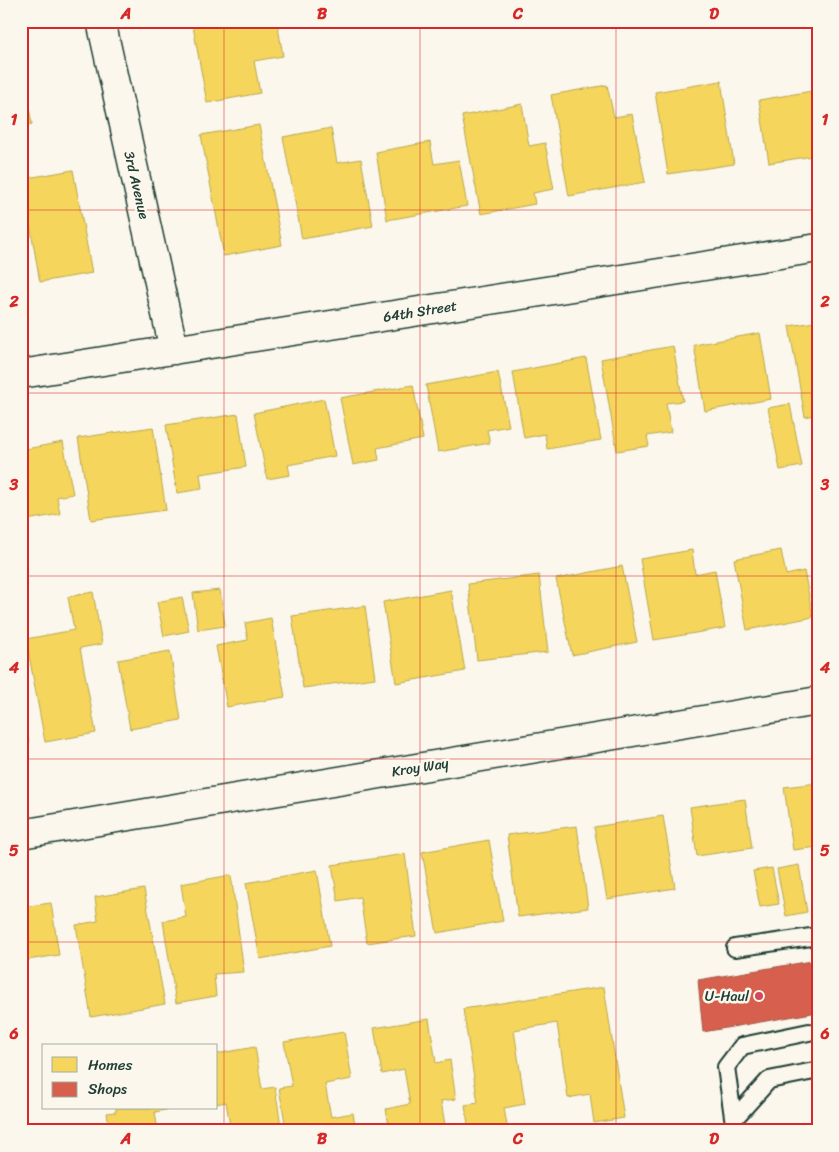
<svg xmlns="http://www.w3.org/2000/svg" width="839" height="1152" viewBox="0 0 839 1152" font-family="Sriracha,sans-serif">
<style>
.homes{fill:#f6d55c;stroke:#b6a750}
.shops{fill:#d6604d;stroke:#9f5646}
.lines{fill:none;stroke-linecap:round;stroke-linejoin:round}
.service-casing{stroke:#1f3d34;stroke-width:20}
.minor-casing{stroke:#1f3d34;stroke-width:31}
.service{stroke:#fbf7ec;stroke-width:16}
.minor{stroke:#fbf7ec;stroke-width:28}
.grid{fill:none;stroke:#d62828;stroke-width:1;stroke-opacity:0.55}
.poi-dot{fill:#d1495b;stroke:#fbf7ec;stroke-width:2}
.labels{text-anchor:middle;stroke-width:5;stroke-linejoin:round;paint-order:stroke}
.street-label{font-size:14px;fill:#1f3d34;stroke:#fbf7ec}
.poi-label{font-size:14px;fill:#1f3d34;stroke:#fbf7ec;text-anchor:end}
.neatline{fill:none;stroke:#d62828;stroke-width:2}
.grid-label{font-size:16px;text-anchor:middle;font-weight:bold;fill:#d62828}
</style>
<rect width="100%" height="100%" fill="#fbf7ec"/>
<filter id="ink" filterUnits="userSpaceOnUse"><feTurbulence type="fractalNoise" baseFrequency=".02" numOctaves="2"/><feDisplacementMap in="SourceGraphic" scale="10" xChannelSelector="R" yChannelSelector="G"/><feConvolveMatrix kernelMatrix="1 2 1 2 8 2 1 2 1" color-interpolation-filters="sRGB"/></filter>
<g filter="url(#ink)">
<!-- homes -->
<path class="homes" d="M 192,21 L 277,21 L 283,56 L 254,61 L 260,93 L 207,103 Z
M 21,64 L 32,124 L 21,126 Z
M 721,81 L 734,164 L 668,174 L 655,92 Z
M 607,85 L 614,117 L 632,114 L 645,182 L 569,196 L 551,95 Z
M 818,90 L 818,155 L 769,163 L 759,100 Z
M 522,104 L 529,146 L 545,143 L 554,189 L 533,193 L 535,204 L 481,214 L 462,116 Z
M 259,125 L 282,245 L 224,256 L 201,135 Z
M 331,128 L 337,163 L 361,159 L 373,226 L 302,239 L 283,137 Z
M 430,142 L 434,164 L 459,160 L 467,206 L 387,220 L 376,152 Z
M 73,170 L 92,273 L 40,282 L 22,179 Z
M 815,322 L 818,335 L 818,414 L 805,417 L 789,326 Z
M 760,333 L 771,399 L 705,411 L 694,345 Z
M 673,346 L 683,401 L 666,403 L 671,432 L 647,436 L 649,446 L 617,451 L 601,359 Z
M 586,358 L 601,440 L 547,449 L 545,434 L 524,438 L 513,372 Z
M 498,372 L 509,426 L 487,430 L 490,443 L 438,452 L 426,385 Z
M 413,385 L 423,439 L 377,448 L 379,460 L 353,465 L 340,398 Z
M 324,399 L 335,456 L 288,465 L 290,475 L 267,479 L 254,413 Z
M 790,404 L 802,466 L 780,470 L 768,408 Z
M 238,414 L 246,467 L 200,474 L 202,489 L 177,493 L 166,425 Z
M 153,427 L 166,510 L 91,520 L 78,438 Z
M 63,442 L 73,494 L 57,497 L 60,514 L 21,521 L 21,450 Z
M 692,550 L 695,574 L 715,570 L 725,628 L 654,640 L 640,559 Z
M 781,550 L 786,575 L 804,571 L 813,617 L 747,630 L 734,559 Z
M 622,566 L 637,642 L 572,655 L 556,579 Z
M 539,575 L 548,652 L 477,660 L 468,584 Z
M 220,590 L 225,626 L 198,630 L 193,593 Z
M 451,590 L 465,671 L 396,683 L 383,602 Z
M 93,592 L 102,644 L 80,648 L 96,733 L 45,742 L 26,639 L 74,630 L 68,597 Z
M 182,597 L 189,631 L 164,636 L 157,602 Z
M 365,606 L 375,678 L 303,688 L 292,616 Z
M 271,618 L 285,697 L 227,707 L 216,646 L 248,640 L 245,623 Z
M 170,651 L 181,720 L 130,729 L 118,660 Z
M 21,703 L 29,743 L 21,744 Z
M 818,783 L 818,847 L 793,850 L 784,787 Z
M 745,799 L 752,848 L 697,856 L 690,807 Z
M 663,816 L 675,888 L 607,899 L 594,827 Z
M 577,826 L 588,908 L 518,917 L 507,835 Z
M 489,840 L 503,921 L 437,933 L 422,852 Z
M 405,854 L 416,936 L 367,943 L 360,897 L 338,901 L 332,865 Z
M 799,865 L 807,912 L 786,916 L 777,869 Z
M 772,868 L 779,904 L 760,907 L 753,871 Z
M 317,870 L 330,946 L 260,959 L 246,883 Z
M 231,875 L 244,972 L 214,974 L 216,996 L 176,1003 L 163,921 L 186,917 L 181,884 Z
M 144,889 L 165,1004 L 91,1017 L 76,925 L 98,921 L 95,897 Z
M 51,903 L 59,955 L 21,961 L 21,907 Z
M 604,987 L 624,1118 L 594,1123 L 590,1094 L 568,1098 L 557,1023 L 514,1030 L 525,1104 L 504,1108 L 508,1131 L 469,1131 L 465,1105 L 478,1103 L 463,1009 Z
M 429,1019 L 436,1063 L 450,1060 L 456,1099 L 441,1101 L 446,1131 L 390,1131 L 386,1109 L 410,1104 L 404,1069 L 382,1074 L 374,1028 Z
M 344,1032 L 352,1079 L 325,1084 L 331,1117 L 353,1113 L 356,1131 L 300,1131 L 299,1126 L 286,1128 L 279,1088 L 292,1086 L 284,1042 Z
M 255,1047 L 262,1089 L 275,1087 L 281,1126 L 269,1128 L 269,1131 L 231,1131 L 226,1102 L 216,1104 L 216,1054 Z
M 116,1108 L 175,1108 L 155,1112 L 158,1131 L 110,1131 L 107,1113 L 116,1112 Z"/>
<!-- shops -->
<path class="shops" d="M 818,960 L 818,1012 L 703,1032 L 698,980 Z"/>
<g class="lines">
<!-- service casing -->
<g class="service-casing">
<path id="service" d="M 735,948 L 818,936
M 734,1119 L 769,1080 L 814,1071
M 735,1131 L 726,1067 L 742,1046 L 809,1032"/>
</g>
<!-- minor casing -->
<g class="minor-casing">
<path id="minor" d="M 101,21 L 174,350
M 21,374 L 818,248
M 21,834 L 818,701"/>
</g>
<!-- service -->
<use href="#service" class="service"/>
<!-- minor -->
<use href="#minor" class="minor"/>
</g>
</g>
<!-- grid -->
<path class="grid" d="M 224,21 L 224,1131M 420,21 L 420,1131M 616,21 L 616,1131M 21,210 L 818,210M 21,393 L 818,393M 21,576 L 818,576M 21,759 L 818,759M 21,942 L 818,942"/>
<!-- markers -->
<circle class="poi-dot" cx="759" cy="996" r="5"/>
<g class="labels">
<!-- street labels -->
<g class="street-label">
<text transform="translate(137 185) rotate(77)" y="5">3rd Avenue</text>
<text transform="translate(420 311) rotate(-9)" y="5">64th Street</text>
<text transform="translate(420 767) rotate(-9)" y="5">Kroy Way</text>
</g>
<!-- poi labels -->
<g class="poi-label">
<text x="749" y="1001">U-Haul</text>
</g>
</g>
<!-- margin -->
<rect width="839" height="1152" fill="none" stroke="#fbf7ec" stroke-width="55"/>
<!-- legend -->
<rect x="42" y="1044" width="175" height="65" fill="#fbf7ec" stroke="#a3ada2"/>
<rect x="52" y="1057" width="25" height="15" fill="#f6d55c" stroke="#a3ada2"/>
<text x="88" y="1070" font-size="15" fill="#1f3d34">Homes</text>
<rect x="52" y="1082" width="25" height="15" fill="#d6604d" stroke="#a3ada2"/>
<text x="88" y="1094" font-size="15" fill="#1f3d34">Shops</text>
<rect x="28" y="28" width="784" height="1096" class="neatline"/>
<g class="grid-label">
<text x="126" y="19">A</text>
<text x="322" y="19">B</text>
<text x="518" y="19">C</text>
<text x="714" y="19">D</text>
<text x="14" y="125">1</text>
<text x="825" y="125">1</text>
<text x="14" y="307">2</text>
<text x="825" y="307">2</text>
<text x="14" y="490">3</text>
<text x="825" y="490">3</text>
<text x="14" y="673">4</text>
<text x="825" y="673">4</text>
<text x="14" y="856">5</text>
<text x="825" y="856">5</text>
<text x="14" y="1039">6</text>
<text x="825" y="1039">6</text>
<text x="126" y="1144">A</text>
<text x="322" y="1144">B</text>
<text x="518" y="1144">C</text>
<text x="714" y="1144">D</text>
</g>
</svg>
